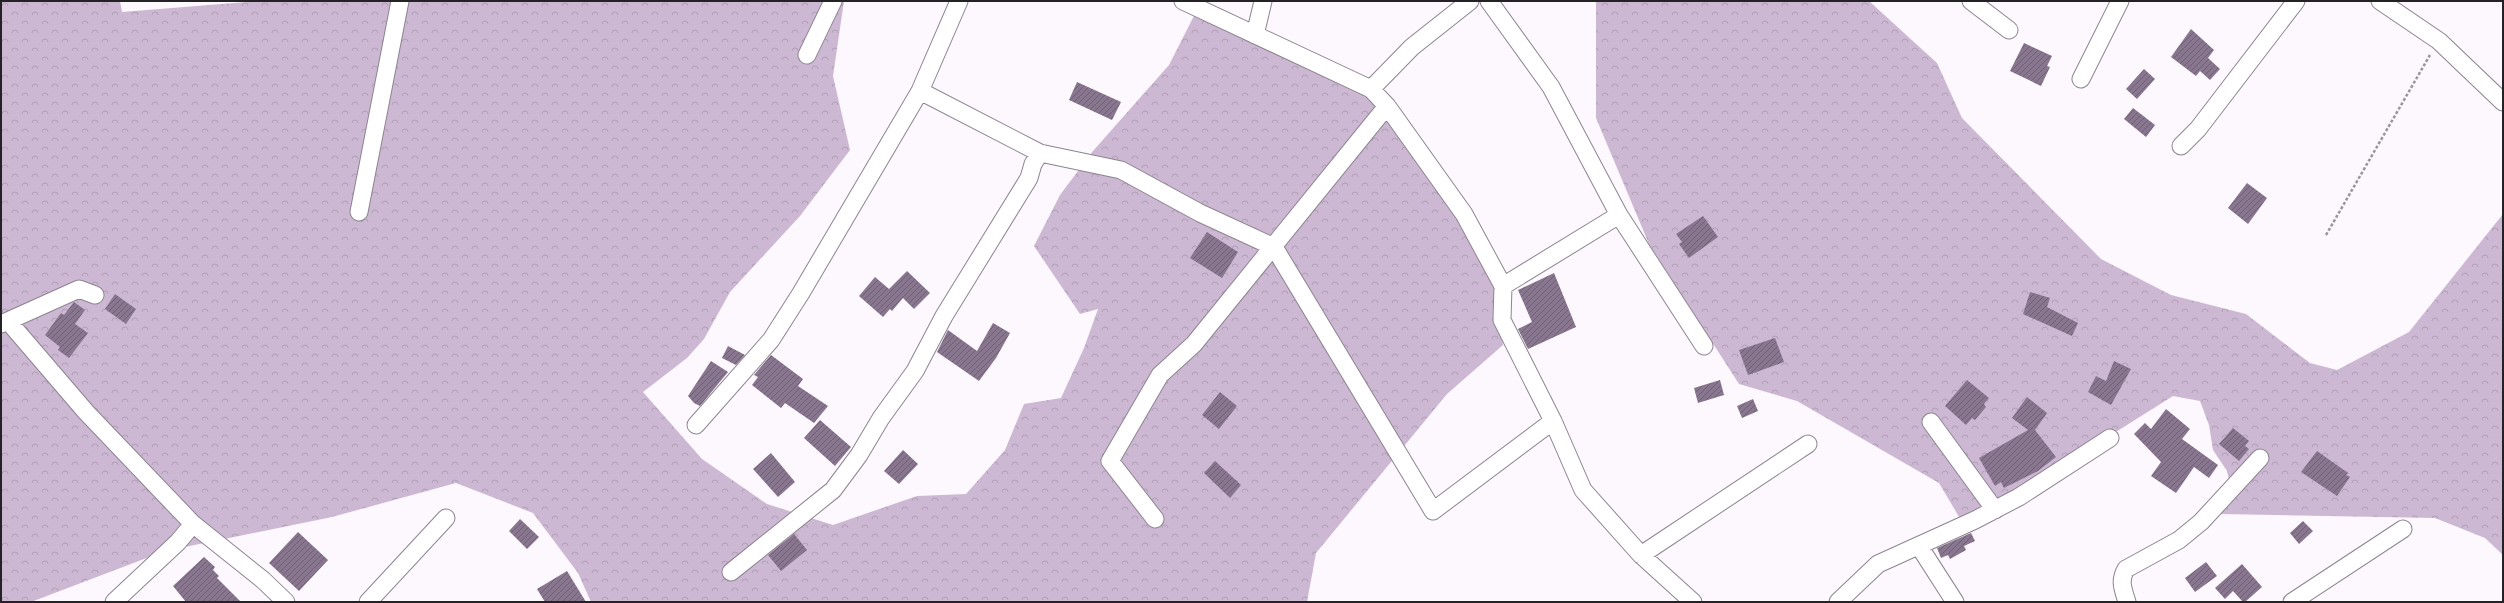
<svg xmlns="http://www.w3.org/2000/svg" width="2504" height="603" viewBox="0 0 2504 603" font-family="'Source Sans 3',sans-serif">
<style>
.forest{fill:url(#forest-crowns)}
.building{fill:url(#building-hatch)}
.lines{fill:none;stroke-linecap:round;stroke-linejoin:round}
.street-casing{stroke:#8d8490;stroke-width:19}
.path{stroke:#99969a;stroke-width:2.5;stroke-dasharray:3 2;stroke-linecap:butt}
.street{stroke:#fff;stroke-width:17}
</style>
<defs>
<pattern id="forest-crowns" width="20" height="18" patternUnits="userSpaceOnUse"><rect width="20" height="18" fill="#cdb8d3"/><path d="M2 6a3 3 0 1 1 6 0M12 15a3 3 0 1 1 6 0" fill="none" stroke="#b09eb5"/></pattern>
<pattern id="building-hatch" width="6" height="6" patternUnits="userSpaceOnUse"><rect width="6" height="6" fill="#88758e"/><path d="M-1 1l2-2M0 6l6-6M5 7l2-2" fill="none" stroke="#6f6074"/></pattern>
</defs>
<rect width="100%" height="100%" fill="#fcf8fd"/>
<!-- forest -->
<path class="forest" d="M 1,1 L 120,1 L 122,12 L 259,1 L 844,1 L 833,76 L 850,150 L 800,216 L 730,292 L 704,339 L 687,358 L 643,392 L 702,459 L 767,504 L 833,525 L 917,496 L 966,494 L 1005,450 L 1024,404 L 1061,398 L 1084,348 L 1098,309 L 1080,314 L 1034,246 L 1060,195 L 1093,151 L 1169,65 L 1198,8 L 1380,92 L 1457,203 L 1495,290 L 1503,345 L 1447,394 L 1316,553 L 1307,602 L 591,602 L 578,573 L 533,513 L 456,483 L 332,517 L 165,551 L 31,602 L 1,602 Z
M 1596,1 L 1869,1 L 1937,63 L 1962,118 L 2101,259 L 2171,295 L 2246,314 L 2310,363 L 2337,370 L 2409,332 L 2503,214 L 2503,555 L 2485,538 L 2435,518 L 2219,514 L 2233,496 L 2227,471 L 2213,450 L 2209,425 L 2200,401 L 2173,396 L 1965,527 L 1939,483 L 1797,401 L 1739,384 L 1649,244 L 1596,118 Z"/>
<!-- building -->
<path class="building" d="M 2191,29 L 2214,50 L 2208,58 L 2220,69 L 2210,80 L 2200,71 L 2196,76 L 2171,57 Z
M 2024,43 L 2052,56 L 2047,66 L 2050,67 L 2041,86 L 2010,71 Z
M 2144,69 L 2155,79 L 2137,99 L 2126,89 Z
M 1077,82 L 1121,102 L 1112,120 L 1069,100 Z
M 2133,108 L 2155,125 L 2146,137 L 2124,119 Z
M 2247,183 L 2267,198 L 2248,224 L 2228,208 Z
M 1703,216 L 1718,237 L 1689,258 L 1679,244 L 1682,242 L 1676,234 Z
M 1207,232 L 1238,252 L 1222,278 L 1190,258 Z
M 907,271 L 930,293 L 914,309 L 903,298 L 892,311 L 890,309 L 883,317 L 859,296 L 875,277 L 889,289 Z
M 1554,273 L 1576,327 L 1528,349 L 1518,329 L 1532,322 L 1518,290 Z
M 2030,292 L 2050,298 L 2047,307 L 2078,323 L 2072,336 L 2023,314 Z
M 115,294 L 136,309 L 126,324 L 105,309 Z
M 74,302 L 85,310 L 75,324 L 88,333 L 69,358 L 58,350 L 60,347 L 45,335 L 61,313 L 64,315 Z
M 993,323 L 1010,333 L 996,358 L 979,381 L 937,352 L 948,330 L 977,351 Z
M 1775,338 L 1784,362 L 1748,375 L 1739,350 Z
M 728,346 L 745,355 L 736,365 L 722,358 Z
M 771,355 L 803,379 L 798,386 L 828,406 L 814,423 L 785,403 L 781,408 L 752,385 L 758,377 L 754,375 Z
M 711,361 L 728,372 L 700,406 L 694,403 L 688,396 Z
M 2114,361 L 2131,369 L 2111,405 L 2088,392 L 2096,376 L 2106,381 Z
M 1720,380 L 1724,395 L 1698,403 L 1694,388 Z
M 1967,380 L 1989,398 L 1984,404 L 1986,407 L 1975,420 L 1972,418 L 1966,425 L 1945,406 Z
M 1220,392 L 1237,406 L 1219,429 L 1202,415 Z
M 2027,397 L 2047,413 L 2035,430 L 2056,457 L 2038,471 L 2004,488 L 2001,482 L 1995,486 L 1979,458 L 2028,430 L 2012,418 Z
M 1753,399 L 1758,411 L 1742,418 L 1737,406 Z
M 2166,409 L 2190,429 L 2182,439 L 2218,465 L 2209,478 L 2194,467 L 2176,493 L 2151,476 L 2161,462 L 2134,434 L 2145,423 L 2151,429 Z
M 820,420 L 851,447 L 835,466 L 804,438 Z
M 2233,428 L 2249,441 L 2245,446 L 2249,449 L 2239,461 L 2219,444 Z
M 903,450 L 918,464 L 899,484 L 884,471 Z
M 2317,451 L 2348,473 L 2346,475 L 2350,477 L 2337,496 L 2301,472 Z
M 771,453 L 795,482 L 778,497 L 753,469 Z
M 1215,461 L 1241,485 L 1230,498 L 1204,473 Z
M 520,519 L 539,537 L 527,549 L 509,531 Z
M 2303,521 L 2313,531 L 2299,544 L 2290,533 Z
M 298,532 L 328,560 L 299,591 L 269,563 Z
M 1971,533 L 1975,541 L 1964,546 L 1966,550 L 1950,559 L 1948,555 L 1941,558 L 1937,548 Z
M 794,534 L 807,550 L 781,571 L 768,555 Z
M 204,557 L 215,567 L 213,570 L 219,576 L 217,578 L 241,602 L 186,602 L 173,586 Z
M 2206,562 L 2217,576 L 2195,592 L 2185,578 Z
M 2242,564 L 2262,587 L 2245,602 L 2243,602 L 2233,591 L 2225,599 L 2215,588 Z
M 567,571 L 586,602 L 545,602 L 537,589 Z"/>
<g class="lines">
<!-- street casing -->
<g class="street-casing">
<path id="street" d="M 1183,1 L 1371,89 L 1387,106 L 1464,214 L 1503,286 L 1502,320 L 1553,421 L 1583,490 L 1641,555 L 1693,602
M 1489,1 L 1551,87 L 1619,215 L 1704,346
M 1971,1 L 2009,30
M 2380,1 L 2439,41 L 2503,102
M 1255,35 L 1263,1
M 807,55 L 833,1
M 2081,79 L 2120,1
M 1371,89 L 1412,47 L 1470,1
M 2181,146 L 2198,129 L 2296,1
M 1040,153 L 1121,170 L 1200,213 L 1274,247 L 1433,511 L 1553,421
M 359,212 L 400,1
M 1503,286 L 1619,215
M 8,321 L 86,412 L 193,524 L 178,542 L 114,602
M 1,324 L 79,289 L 95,295
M 1931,422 L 1995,510
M 696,425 L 771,340 L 801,293 L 920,91 L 959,1
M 1155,519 L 1110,461 L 1160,375 L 1194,344 L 1387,106
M 193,524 L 263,580 L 286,602
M 1919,546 L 1955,602
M 1641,555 L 1808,444
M 731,572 L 833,490 L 859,455 L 881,418 L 915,371 L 944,316 L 1029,178 L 1033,164 L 1040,153 L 920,91
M 368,602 L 446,518
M 1838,602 L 1878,564 L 1975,520 L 2019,497 L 2110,438
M 2127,602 C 2123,589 2119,581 2126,569 L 2179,540 L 2201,522 L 2260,458
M 2292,602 L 2403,529"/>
</g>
<!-- path -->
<path class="path" d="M 2326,235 L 2430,55"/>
<!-- street -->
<use href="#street" class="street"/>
</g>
<!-- border -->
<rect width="2504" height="603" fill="none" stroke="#252226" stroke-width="4"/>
</svg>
